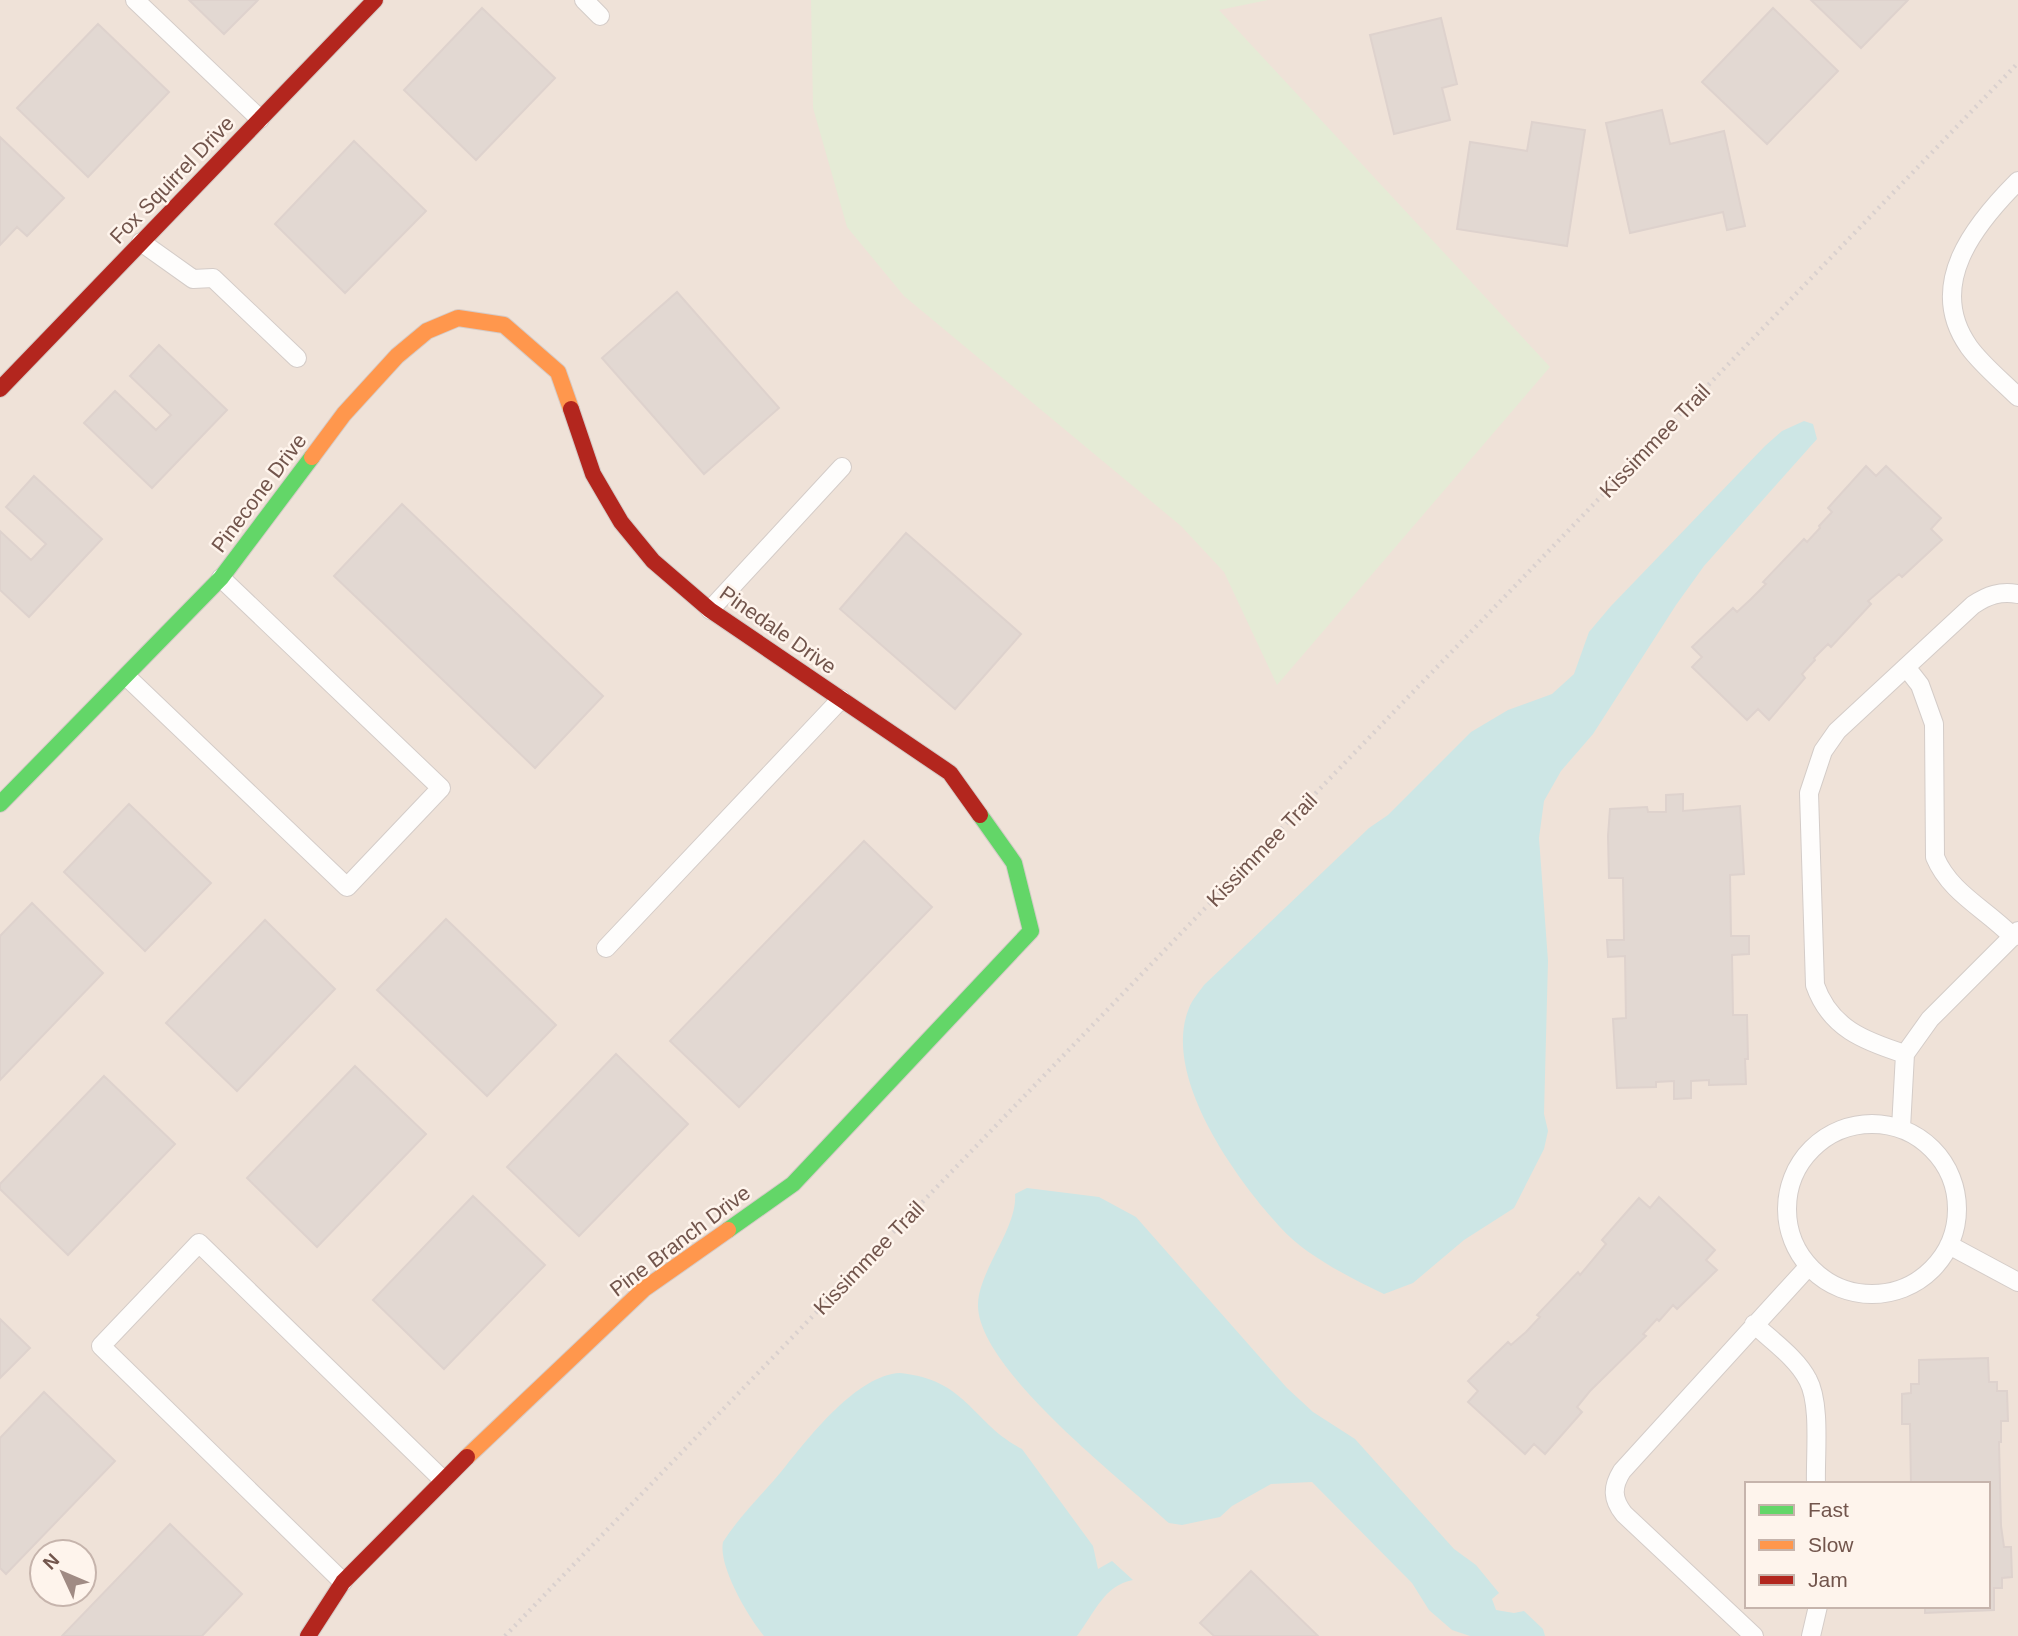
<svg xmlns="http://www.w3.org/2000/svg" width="2018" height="1636" viewBox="0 0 2018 1636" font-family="Arial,sans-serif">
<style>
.residential{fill:#efe2d8;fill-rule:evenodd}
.green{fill:#e5ebd6}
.water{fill:#cde6e5}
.building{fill:#e2d8d2;stroke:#ded2cd;stroke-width:2}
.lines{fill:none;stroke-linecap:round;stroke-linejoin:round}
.lane-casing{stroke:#d4ccc8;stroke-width:20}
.fast-casing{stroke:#d5cbc7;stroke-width:18}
.slow-casing{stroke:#d5cbc7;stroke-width:18}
.jam-casing{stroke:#d5cbc7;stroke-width:18}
.path{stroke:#d9d0ce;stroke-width:4.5;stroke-dasharray:2 5;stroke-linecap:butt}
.lane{stroke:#fefdfc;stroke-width:18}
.fast{stroke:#63d668;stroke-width:16}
.slow{stroke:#ff974d;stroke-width:16}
.jam{stroke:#b3261e;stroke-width:16}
.labels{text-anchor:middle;stroke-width:5;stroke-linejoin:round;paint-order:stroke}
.street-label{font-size:21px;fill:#72554c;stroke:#fef4ec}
</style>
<rect width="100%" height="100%" fill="#f6f0eb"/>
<!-- residential -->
<path class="residential" d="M 0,0 L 2018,0 L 2018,1636 L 0,1636 ZM 1747,1484 L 1988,1484 L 1988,1606 L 1747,1606 ZM 42,1552 L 84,1552 L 84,1594 L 42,1594 Z"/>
<!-- green -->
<path class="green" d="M 811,0 L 1268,0 L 1219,10 L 1550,367 L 1277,685 L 1224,572 L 1181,526 L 904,296 L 847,227 L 813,108 Z"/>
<!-- water -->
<path class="water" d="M 1804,421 L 1813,424 L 1817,439 L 1704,566 L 1676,605 L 1593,734 L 1561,771 L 1544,801 L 1539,838 L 1548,961 L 1544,1114 L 1548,1131 L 1544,1149 L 1514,1208 L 1464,1240 L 1413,1283 L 1384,1294 C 1349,1277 1306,1256 1280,1227 C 1236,1179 1161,1076 1189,1008 C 1192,1000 1199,992 1204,985 L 1369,828 L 1388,815 L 1471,732 L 1508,710 L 1552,694 L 1574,674 L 1589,632 L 1611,606 L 1765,446 L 1782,431 Z
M 1027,1188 L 1099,1197 L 1136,1217 L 1287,1388 L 1313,1412 L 1355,1439 L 1454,1549 L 1476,1565 L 1499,1593 L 1492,1599 L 1496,1610 L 1514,1613 L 1524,1611 L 1543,1629 L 1545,1636 L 1470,1636 L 1452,1630 L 1429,1610 L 1412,1583 L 1312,1482 L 1271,1484 L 1232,1506 L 1220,1517 L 1182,1525 L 1169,1523 C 1124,1481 976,1368 978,1304 C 979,1270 1018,1227 1015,1194 Z
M 900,1373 C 968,1380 972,1423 1022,1449 L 1093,1546 L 1098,1569 L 1112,1561 L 1133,1580 C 1104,1585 1094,1614 1077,1636 L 764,1636 C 748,1617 718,1566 723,1542 C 741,1514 765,1492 785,1467 C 810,1436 857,1375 900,1373 Z"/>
<!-- building -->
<path class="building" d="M 189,0 L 258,0 L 224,34 Z
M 1811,0 L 1908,0 L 1861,48 Z
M 482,8 L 555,78 L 476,160 L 404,90 Z
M 1773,8 L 1838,71 L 1767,144 L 1702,82 Z
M 1441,18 L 1457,84 L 1442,88 L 1450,120 L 1394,134 L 1370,35 Z
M 98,24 L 169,92 L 88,177 L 17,108 Z
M 1662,110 L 1670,144 L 1724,131 L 1745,226 L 1727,230 L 1723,212 L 1630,233 L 1606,123 Z
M 1532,122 L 1585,130 L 1567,246 L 1457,229 L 1470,142 L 1527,151 Z
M 0,137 L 64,198 L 27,236 L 17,227 L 0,245 Z
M 354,141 L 426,211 L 345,293 L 275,224 Z
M 677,292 L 779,408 L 704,474 L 602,358 Z
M 159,345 L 227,410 L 152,488 L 84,423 L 115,391 L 156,430 L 171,415 L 130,376 Z
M 1866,466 L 1876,476 L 1886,466 L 1941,518 L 1931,529 L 1942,540 L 1902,577 L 1899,574 L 1868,601 L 1871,604 L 1831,647 L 1828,644 L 1814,658 L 1815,660 L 1802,674 L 1805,678 L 1769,720 L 1758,709 L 1747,720 L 1692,667 L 1702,657 L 1692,647 L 1733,608 L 1737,612 L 1751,599 L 1766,584 L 1763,582 L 1804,539 L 1807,542 L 1820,528 L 1819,526 L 1832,512 L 1828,508 Z
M 34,476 L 102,539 L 29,617 L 0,590 L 0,531 L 31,560 L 46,544 L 6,507 Z
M 402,504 L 603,696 L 535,768 L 334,576 Z
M 906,533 L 1021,634 L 955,709 L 840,609 Z
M 1683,794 L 1683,811 L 1740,806 L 1744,874 L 1730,875 L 1731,936 L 1749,936 L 1749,954 L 1732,955 L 1733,1015 L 1747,1015 L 1748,1059 L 1745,1059 L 1746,1084 L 1709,1085 L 1709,1080 L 1691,1081 L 1691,1098 L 1674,1099 L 1674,1081 L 1656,1082 L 1656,1087 L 1617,1088 L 1613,1019 L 1626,1018 L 1625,956 L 1608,957 L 1607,940 L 1624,940 L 1623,878 L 1609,878 L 1608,836 L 1610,809 L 1647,807 L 1648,812 L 1666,812 L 1666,795 Z
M 129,804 L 211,883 L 145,951 L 64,872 Z
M 864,841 L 932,907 L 739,1107 L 670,1041 Z
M 32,903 L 103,973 L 0,1080 L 0,936 Z
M 446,919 L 556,1025 L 487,1096 L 377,990 Z
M 265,920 L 335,989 L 237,1091 L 166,1023 Z
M 616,1054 L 688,1124 L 579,1236 L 507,1167 Z
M 355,1066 L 426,1134 L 317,1247 L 247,1178 Z
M 104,1076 L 175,1144 L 68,1255 L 0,1189 L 0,1184 Z
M 473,1196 L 545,1265 L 444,1369 L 373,1300 Z
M 1659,1197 L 1715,1250 L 1706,1260 L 1717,1270 L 1677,1309 L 1673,1305 L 1659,1321 L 1657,1319 L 1643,1334 L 1646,1336 L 1590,1391 L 1577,1407 L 1582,1412 L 1545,1454 L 1534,1444 L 1525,1454 L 1468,1402 L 1478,1391 L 1468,1381 L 1508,1342 L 1511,1345 L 1526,1332 L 1540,1317 L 1537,1315 L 1578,1272 L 1580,1275 L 1606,1244 L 1602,1240 L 1639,1198 L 1650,1208 Z
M 0,1319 L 30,1348 L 0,1378 Z
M 1988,1358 L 1989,1382 L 1997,1382 L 1997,1391 L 2007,1391 L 2008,1421 L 2001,1421 L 2001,1442 L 1999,1442 L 2001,1526 L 2004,1547 L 2011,1547 L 2012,1577 L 2002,1578 L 2002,1588 L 1994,1588 L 1994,1610 L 1925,1613 L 1925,1606 L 1988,1606 L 1988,1484 L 1911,1484 L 1910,1424 L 1902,1424 L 1902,1394 L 1911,1393 L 1911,1384 L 1919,1384 L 1919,1360 Z
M 44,1392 L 115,1461 L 6,1574 L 0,1568 L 0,1438 Z
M 170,1524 L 242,1594 L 202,1636 L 62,1636 Z
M 1251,1571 L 1318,1636 L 1214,1636 L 1200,1623 Z"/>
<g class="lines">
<!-- lane casing -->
<g class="lane-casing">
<path id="lane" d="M 135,0 L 260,119
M 584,0 L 600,16
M 2018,181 C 1975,224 1925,285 1969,347 C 1982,365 2002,381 2018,397
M 141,242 L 193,279 L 213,278 L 297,358
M 710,610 L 842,467
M 1906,667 L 1920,685 L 1934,724 L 1935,857 C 1950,893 1986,909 2013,937
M 127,677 L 347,887 L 441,788 L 221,578
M 606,948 L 841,699
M 1905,1054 C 1864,1041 1830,1028 1815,985 L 1809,793 L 1823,751 L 1837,731 L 1973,605 C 1988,595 2000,591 2018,594
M1787 1209a85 85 0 1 1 170 0a85 85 0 1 1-170 0Z
M 1901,1128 L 1905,1054 L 1930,1019 L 2018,931
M 1949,1245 L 2018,1282
M 1754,1324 C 1772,1341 1797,1358 1808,1380 C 1821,1404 1815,1456 1816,1484
M 343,1582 L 101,1346 L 199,1243 L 443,1480
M 1754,1636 L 1624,1514 C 1612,1499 1612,1487 1622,1471 L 1808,1267
M 1811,1636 L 1818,1606"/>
</g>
<!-- fast casing -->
<g class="fast-casing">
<path id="fast" d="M 0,804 L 221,578 L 312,457
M 728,1230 L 793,1184 L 1031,931 L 1014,863 L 980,815"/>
</g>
<!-- slow casing -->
<g class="slow-casing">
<path id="slow" d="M 312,457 L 344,414 L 397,356 L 427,331 L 458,318 L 504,325 L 558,372 L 571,409
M 467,1457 L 644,1289 L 728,1230"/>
</g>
<!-- jam casing -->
<g class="jam-casing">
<path id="jam" d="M 0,389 L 375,0
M 571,409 L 593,474 L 621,522 L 653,561 L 710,610 L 950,773 L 980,815
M 308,1636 L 343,1582 L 467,1457"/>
</g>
<!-- path -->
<path class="path" d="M 505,1636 L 2018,63"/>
<!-- lane -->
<use href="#lane" class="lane"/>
<!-- fast -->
<use href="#fast" class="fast"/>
<!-- slow -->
<use href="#slow" class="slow"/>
<!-- jam -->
<use href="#jam" class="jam"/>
</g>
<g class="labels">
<!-- street labels -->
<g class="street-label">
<text transform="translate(172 180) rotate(-46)" y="7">Fox Squirrel Drive</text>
<text transform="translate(1655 441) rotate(-46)" y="7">Kissimmee Trail</text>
<text transform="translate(259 493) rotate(-53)" y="7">Pinecone Drive</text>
<text transform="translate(778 630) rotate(35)" y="7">Pinedale Drive</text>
<text transform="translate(1262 850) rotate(-46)" y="7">Kissimmee Trail</text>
<text transform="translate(680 1241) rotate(-37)" y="7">Pine Branch Drive</text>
<text transform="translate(869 1258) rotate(-46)" y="7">Kissimmee Trail</text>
</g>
</g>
<!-- legend -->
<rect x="1745" y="1482" width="245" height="126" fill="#fef4ec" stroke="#c6b4ac" stroke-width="2"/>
<rect x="1759" y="1505" width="35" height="10" fill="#63d668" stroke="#c6b4ac" stroke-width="2"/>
<text x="1808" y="1517" font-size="21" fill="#72554c">Fast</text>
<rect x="1759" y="1540" width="35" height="10" fill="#ff974d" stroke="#c6b4ac" stroke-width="2"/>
<text x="1808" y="1552" font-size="21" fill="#72554c">Slow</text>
<rect x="1759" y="1575" width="35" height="10" fill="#b3261e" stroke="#c6b4ac" stroke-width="2"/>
<text x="1808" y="1587" font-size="21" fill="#72554c">Jam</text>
<!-- north arrow -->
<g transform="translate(63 1573) rotate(314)"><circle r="33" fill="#fef4ec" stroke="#c6b4ac" stroke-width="2"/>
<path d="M0-5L12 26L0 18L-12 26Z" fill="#a08b84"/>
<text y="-10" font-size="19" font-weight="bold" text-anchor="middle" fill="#72554c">N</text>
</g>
</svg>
